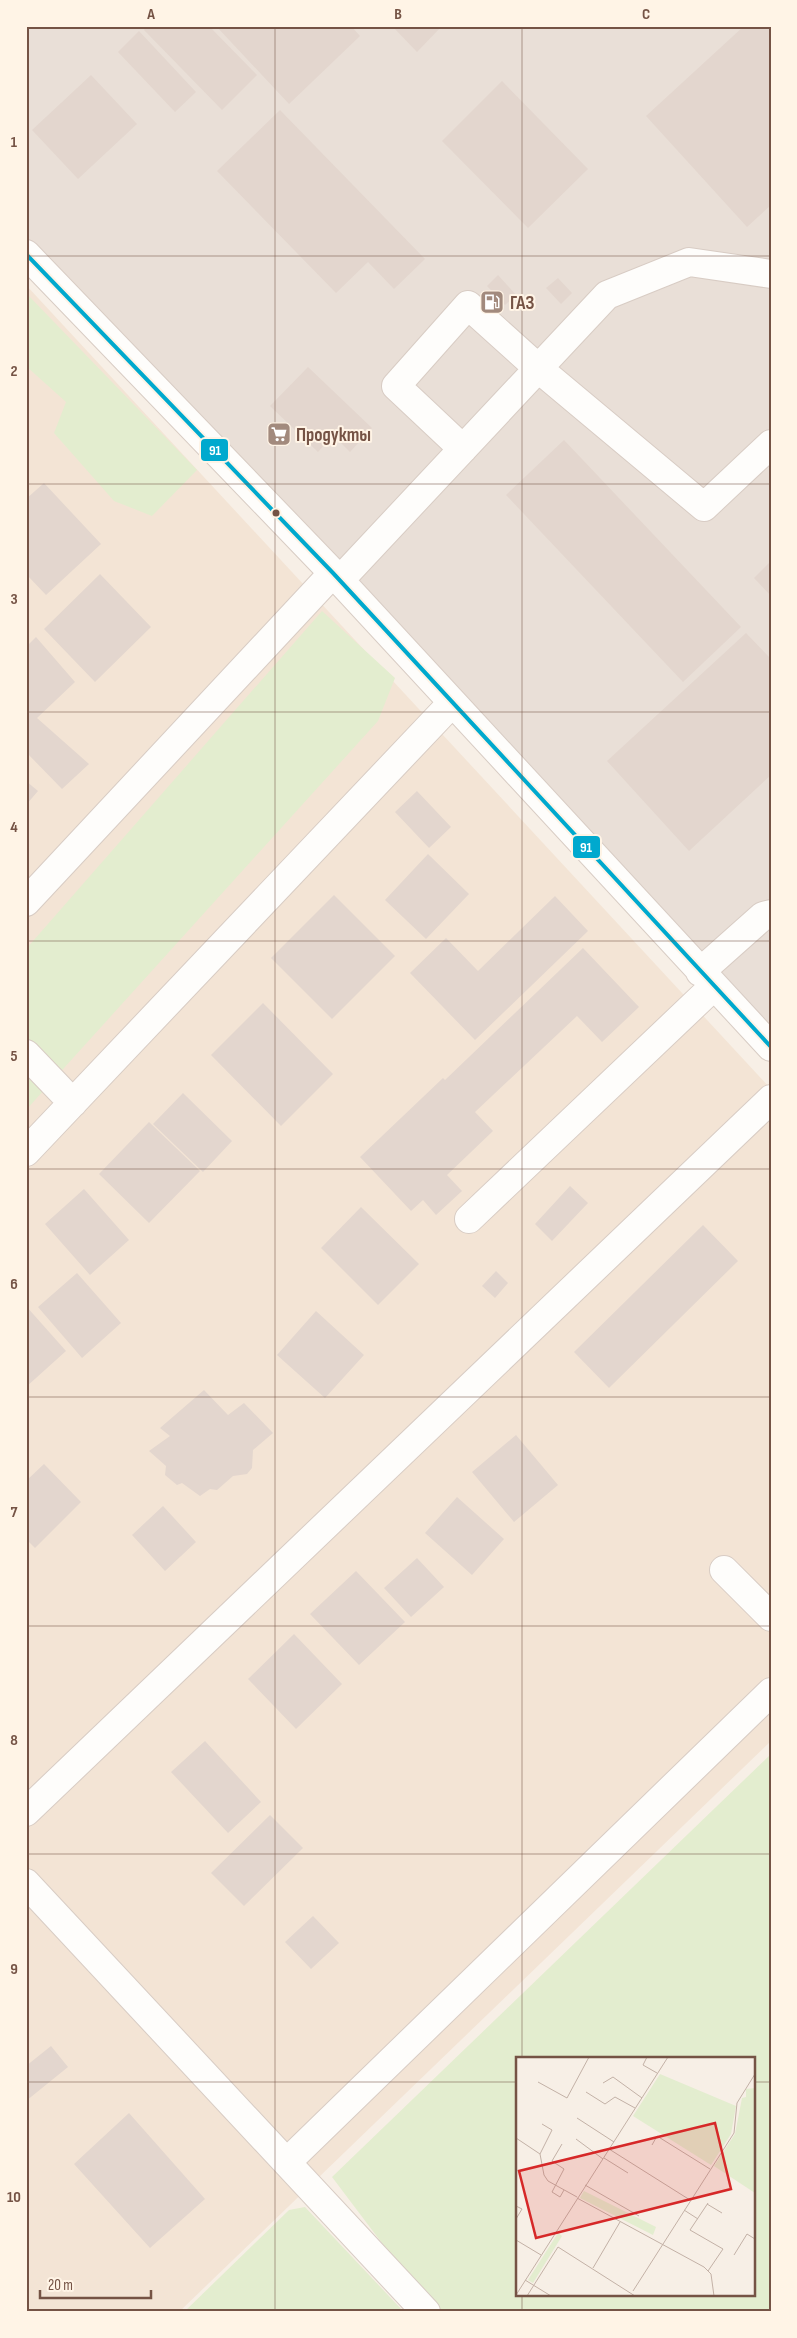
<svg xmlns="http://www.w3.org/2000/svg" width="797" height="2338" viewBox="0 0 797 2338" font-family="'Sofia Sans Condensed',sans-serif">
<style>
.residential{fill:#f3e4d5}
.industrial{fill:#e9dfd7}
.green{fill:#e3edcf;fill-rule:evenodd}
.building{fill:#e3d6ce}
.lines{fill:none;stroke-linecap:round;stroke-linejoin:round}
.minor-casing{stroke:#d8ccc4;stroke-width:30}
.minor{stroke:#fefdfb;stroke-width:28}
.bus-1-casing{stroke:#fff4e6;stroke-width:8}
.bus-1{stroke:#00a9ce;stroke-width:4}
.grid{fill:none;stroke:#755345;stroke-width:1;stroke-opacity:0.55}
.bus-dot{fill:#755345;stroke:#fff4e6;stroke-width:2}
.labels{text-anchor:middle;stroke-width:4;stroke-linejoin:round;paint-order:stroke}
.poi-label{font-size:19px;font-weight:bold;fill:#755345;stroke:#fff4e6;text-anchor:start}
.inset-road{fill:none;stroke:#c3b1a6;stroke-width:1}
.view{fill:#d62828;fill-opacity:0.15;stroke:#d62828;stroke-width:2.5}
.inset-edge{fill:none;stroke:#755345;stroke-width:2.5}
.line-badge{stroke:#fff4e6;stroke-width:2}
.badge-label{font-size:14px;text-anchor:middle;font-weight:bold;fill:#fff}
.neatline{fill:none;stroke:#755345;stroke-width:2}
.grid-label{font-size:16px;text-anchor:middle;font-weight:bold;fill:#755345}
</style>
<rect width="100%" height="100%" fill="#f7efe6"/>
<!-- residential -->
<path class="residential" d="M 26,285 L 771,1089 L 771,1741 L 179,2312 L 26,2312 Z"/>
<!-- industrial -->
<path class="industrial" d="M 26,26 L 771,26 L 771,1029 L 26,242 Z"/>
<!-- green -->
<path class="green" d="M 26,293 L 197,470 L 152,516 L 114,501 L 54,433 L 66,402 L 26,366 Z
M 322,611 L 395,678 L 378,721 L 26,1110 L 26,949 Z
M 771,1754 L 771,2312 L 441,2312 L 403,2271 L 332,2177 ZM 517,2058 L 753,2058 L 753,2294 L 517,2294 Z
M 305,2207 L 404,2312 L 184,2312 L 289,2210 Z"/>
<!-- building -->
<path class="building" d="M 147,26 L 209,26 L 257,75 L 222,110 L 144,30 Z
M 216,26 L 351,26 L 360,36 L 289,104 Z
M 392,26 L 442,26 L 417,52 Z
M 744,26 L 771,26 L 771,205 L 747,227 L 646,116 Z
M 139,31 L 196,92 L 175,112 L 118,52 Z
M 91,75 L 137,124 L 78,179 L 32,130 Z
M 502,81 L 588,169 L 528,228 L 442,141 Z
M 280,110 L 425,259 L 394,289 L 368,262 L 336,293 L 217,171 Z
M 498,275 L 516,295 L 505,305 L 487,286 Z
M 558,278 L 572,293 L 561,304 L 546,288 Z
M 308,367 L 372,428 L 350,452 L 333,435 L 318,452 L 270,406 Z
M 564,440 L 741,627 L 683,682 L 506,495 Z
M 44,483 L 101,544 L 46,595 L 26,574 L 26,499 Z
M 771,561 L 771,596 L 754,578 Z
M 100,574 L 151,627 L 95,682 L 44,629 Z
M 746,633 L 771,659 L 771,775 L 689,851 L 607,761 Z
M 36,637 L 75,682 L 37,718 L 89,764 L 62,789 L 26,752 L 26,647 Z
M 26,781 L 38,791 L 26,805 Z
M 417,791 L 451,827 L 429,848 L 395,812 Z
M 428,854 L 469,894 L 426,939 L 385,900 Z
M 334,895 L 395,956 L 332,1019 L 271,958 Z
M 555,896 L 588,931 L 475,1040 L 410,973 L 446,938 L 478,971 Z
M 583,948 L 639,1007 L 602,1042 L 577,1016 L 475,1112 L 493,1131 L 447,1175 L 462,1191 L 436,1215 L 423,1200 L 411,1211 L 360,1157 L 443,1078 L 445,1080 Z
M 263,1003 L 333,1074 L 281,1126 L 211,1055 Z
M 183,1093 L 232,1141 L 203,1172 L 153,1124 Z
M 149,1122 L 200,1171 L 149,1223 L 99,1174 Z
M 570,1186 L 588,1203 L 552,1241 L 535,1224 Z
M 84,1189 L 129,1240 L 90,1275 L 45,1224 Z
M 361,1207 L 419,1264 L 378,1305 L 321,1248 Z
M 703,1225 L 738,1261 L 609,1388 L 574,1352 Z
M 496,1271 L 508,1283 L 495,1298 L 482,1286 Z
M 77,1273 L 121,1323 L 82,1358 L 38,1307 Z
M 26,1306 L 66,1351 L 26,1387 Z
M 316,1311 L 364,1355 L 325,1398 L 277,1355 Z
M 204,1390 L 228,1415 L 244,1403 L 273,1433 L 253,1450 L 252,1468 L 247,1474 L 233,1476 L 217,1490 L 210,1489 L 200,1496 L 182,1483 L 177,1485 L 165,1475 L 166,1466 L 149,1451 L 170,1436 L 160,1428 Z
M 516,1435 L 558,1485 L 514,1522 L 472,1472 Z
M 44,1464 L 81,1502 L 35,1548 L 26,1539 L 26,1481 Z
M 457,1497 L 504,1539 L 472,1575 L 425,1533 Z
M 163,1506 L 196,1542 L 165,1571 L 132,1535 Z
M 417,1558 L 444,1587 L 411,1617 L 384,1588 Z
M 356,1571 L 405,1622 L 359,1665 L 310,1614 Z
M 294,1634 L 342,1684 L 296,1729 L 248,1679 Z
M 205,1741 L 261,1802 L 228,1833 L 171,1772 Z
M 270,1815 L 303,1848 L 244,1906 L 211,1873 Z
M 313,1916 L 339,1943 L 311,1969 L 285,1942 Z
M 51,2046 L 68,2067 L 26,2101 L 26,2066 Z
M 129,2113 L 205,2199 L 150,2248 L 74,2164 Z"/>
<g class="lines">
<!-- minor casing -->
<g class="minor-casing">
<path id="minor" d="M 26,254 L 333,573 L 771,1047
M 463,449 L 396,386 L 468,305 L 539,369 L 704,507 L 771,444
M 339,581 L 607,295 L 689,262 L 771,274
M 26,902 L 333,573
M 700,972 L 763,916 L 771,914
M 26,1054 L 73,1103
M 26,1152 L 452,703
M 469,1219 L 714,986
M 724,1570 L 771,1617
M 26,1812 L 771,1099
M 26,1883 L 426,2312
M 287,2162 L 771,1692"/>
</g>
<!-- minor -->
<use href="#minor" class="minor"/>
<!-- bus-1 casing -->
<g class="bus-1-casing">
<path id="bus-1" d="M 26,254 L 333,573 L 771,1047"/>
</g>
<!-- bus-1 -->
<use href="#bus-1" class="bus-1"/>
</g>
<!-- grid -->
<path class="grid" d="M 275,26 L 275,2312M 522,26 L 522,2058M 26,256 L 771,256M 26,484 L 771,484M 26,712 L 771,712M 26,941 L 771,941M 26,1169 L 771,1169M 26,1397 L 771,1397M 26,1626 L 771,1626M 26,1854 L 771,1854M 26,2082 L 517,2082M 753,2082 L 771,2082M 522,2294 L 522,2312"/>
<!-- icons -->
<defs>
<g id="fuel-square" transform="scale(1.25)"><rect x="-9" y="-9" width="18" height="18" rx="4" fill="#a28a7d" stroke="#fff4e6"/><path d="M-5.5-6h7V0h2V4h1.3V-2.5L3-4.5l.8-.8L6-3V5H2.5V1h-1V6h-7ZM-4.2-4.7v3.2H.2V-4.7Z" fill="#fff"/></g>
<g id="supermarket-square" transform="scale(1.25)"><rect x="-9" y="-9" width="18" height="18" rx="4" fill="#a28a7d" stroke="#fff4e6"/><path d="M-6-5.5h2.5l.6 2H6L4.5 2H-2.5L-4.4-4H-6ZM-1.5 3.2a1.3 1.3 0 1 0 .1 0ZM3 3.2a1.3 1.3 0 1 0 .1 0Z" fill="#fff"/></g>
</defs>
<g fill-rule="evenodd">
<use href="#fuel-square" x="492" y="302"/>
<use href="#supermarket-square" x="279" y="434"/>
</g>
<!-- markers -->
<circle class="bus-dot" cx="276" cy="513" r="4.5"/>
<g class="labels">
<!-- poi labels -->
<g class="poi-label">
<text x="510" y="309">ГАЗ</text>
<text x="296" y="441">Продукты</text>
</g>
</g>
<!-- overview -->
<g transform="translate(516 2057)">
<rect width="239" height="239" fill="#f7efe6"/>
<path d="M 144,17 L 220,49 L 215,77 L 195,108 L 117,59 ZM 239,31 L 239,136 L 198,109 L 219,77 L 226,41 L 230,40 L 230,32 ZM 68,134 L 140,170 L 137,178 L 64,141 ZM 42,176 L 46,179 L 17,226 L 12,223 Z" fill="#e3edcf"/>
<path class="inset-road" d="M 131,0 L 127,8 L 141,16M 22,25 L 51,41 L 73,0M 87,26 L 97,20 L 126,41M 70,35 L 89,47 L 99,40 L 119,51M 61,61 L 98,85M 26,67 L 36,73 L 24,97 L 28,118 L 32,124 L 61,140M 0,81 L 24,97M 60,82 L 87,102M 46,87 L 36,104 L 48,112 L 36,135 L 44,140 L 48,133M 136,88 L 141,79 L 194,112M 93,92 L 174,143M 88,101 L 112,116M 69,128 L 123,159M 61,141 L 188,210 L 195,217 L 198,239M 192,146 L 174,173 L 207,192 L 192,214M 191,147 L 206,156M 0,149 L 6,152 L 0,162M 168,153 L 182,162M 0,183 L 25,198M 218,198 L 231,177 L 239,182M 77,211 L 104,165M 9,223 L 35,239M 117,234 L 218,76 L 221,46 L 239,17M 0,238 L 152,0M 11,239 L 42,190 L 119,239"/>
<path class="view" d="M 199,66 L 215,132 L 20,181 L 3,114 Z"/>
<rect width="239" height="239" class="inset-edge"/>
</g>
<g class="line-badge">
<rect x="200" y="438" width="29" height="24" rx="5" fill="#00a9ce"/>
<rect x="572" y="835" width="29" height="24" rx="5" fill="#00a9ce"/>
</g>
<g class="badge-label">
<text x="215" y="455">91</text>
<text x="586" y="852">91</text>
</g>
<!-- border -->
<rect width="797" height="2338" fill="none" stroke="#fff4e6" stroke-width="55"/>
<!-- scale -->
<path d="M40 2290v8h111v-8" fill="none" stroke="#755345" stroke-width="2.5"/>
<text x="48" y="2290" font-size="15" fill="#755345" stroke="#fff4e6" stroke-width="4" paint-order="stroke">20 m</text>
<rect x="28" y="28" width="742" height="2282" class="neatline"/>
<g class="grid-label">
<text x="151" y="19">A</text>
<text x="398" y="19">B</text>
<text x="646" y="19">C</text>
<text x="14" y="147">1</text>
<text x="14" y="376">2</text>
<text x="14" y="604">3</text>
<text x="14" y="832">4</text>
<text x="14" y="1061">5</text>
<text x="14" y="1289">6</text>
<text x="14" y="1517">7</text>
<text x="14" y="1745">8</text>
<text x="14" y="1974">9</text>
<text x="14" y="2202">10</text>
</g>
</svg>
